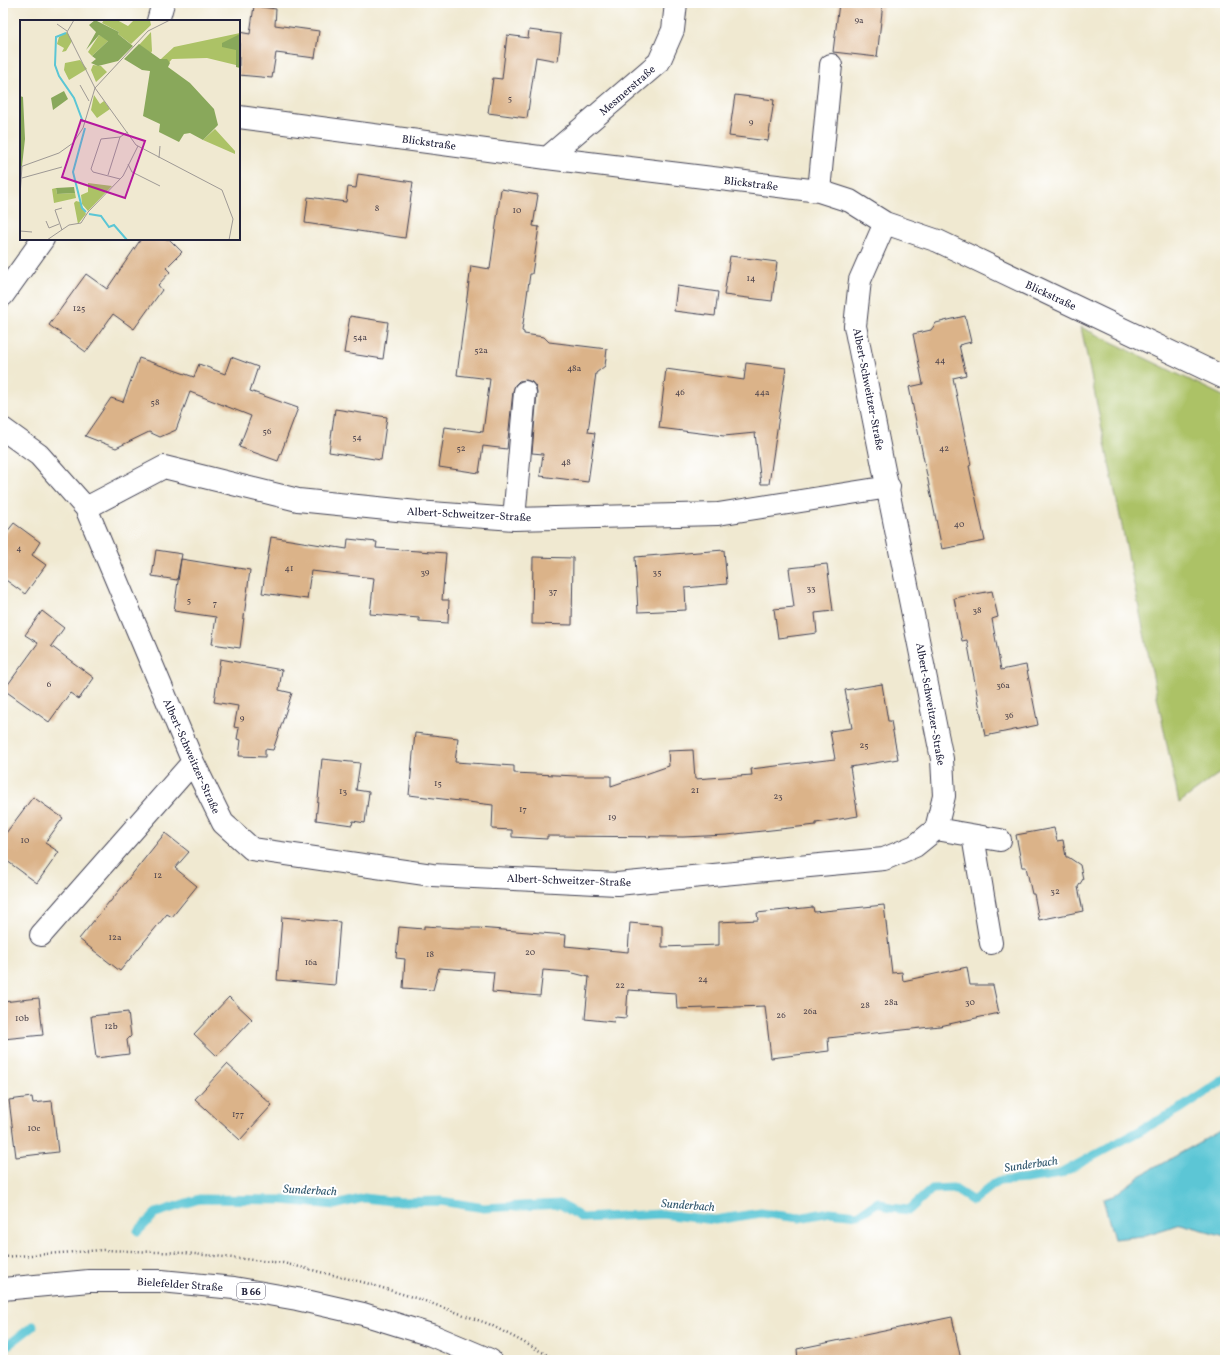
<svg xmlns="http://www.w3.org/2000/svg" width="1228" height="1363" viewBox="0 0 1228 1363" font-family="Vollkorn,serif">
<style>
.green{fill:#acc266;stroke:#677250}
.water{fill:#5bc6d5;stroke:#3e7488}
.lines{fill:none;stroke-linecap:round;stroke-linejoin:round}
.stream{stroke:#5bc6d5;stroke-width:9}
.building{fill:#dbb389}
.minor-casing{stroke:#414052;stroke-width:24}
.major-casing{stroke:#414052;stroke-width:24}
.path{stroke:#414052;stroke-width:2.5;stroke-dasharray:1 3;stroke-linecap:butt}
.minor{stroke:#fff;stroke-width:22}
.major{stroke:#fff;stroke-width:22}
.labels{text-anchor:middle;stroke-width:4;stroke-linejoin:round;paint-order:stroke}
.number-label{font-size:9px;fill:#50464e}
.shield{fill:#fff;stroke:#646476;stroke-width:1}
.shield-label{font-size:10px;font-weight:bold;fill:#22223b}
.street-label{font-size:11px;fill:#22223b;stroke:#fff}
.water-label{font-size:12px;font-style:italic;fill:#365b71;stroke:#fff}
.inset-river{fill:none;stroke:#5bc6d5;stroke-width:2}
.inset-road{fill:none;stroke:#9e9995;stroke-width:1}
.view{fill:#b5179e;fill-opacity:0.15;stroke:#b5179e;stroke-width:2}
.inset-edge{fill:none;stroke:#22223b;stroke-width:2}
</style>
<rect width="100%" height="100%" fill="#fff"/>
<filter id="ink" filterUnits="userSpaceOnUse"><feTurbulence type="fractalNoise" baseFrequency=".025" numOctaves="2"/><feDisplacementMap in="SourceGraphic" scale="8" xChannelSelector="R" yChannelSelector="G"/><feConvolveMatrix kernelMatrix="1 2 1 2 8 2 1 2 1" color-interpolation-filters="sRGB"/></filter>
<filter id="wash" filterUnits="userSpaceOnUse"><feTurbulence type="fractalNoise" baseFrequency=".012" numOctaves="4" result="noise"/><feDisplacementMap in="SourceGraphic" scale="16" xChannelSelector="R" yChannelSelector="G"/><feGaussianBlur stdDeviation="0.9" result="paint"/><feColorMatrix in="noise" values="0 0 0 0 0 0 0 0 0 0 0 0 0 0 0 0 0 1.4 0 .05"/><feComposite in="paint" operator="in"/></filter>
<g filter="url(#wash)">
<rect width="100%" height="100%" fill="#f0e9d1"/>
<!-- green -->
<path class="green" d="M 1081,327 L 1225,397 L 1225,769 L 1179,803 Z"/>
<!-- water -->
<path class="water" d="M 1225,1128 L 1225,1236 L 1181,1224 L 1142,1236 L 1114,1239 L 1103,1199 L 1113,1196 L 1140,1176 Z"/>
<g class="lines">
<!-- stream -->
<path class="stream" d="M 138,1231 L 156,1213 L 199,1199 L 282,1200 L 335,1205 L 364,1198 L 400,1202 L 441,1201 L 484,1208 L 560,1204 L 582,1218 L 662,1214 L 715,1220 L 761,1213 L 799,1218 L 830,1212 L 858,1215 L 878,1202 L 890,1208 L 909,1210 L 932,1189 L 953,1188 L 973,1201 L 998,1181 L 1026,1179 L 1060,1174 L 1180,1109 L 1225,1079
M 3,1349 L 33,1326"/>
</g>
<g id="blocks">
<!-- building -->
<path class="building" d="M 839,3 L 883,3 L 877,57 L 833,52 Z
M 254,6 L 276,9 L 275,25 L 319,31 L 315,58 L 276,53 L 272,78 L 239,75 L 239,32 L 250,34 Z
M 529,30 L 561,34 L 558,61 L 536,57 L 527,118 L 488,113 L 493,78 L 502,79 L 507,35 L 528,38 Z
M 735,95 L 774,100 L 768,141 L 729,136 Z
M 358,174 L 413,182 L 405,238 L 305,223 L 308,197 L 346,202 L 348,187 L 356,188 Z
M 501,189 L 538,195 L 533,226 L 539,227 L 532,274 L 530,274 L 522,331 L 524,332 L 524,334 L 544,337 L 549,342 L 607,349 L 605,366 L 596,373 L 588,432 L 595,433 L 588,482 L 540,476 L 543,454 L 532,453 L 537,393 L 536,387 L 532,382 L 526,380 L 519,381 L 515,385 L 513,391 L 507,449 L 483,446 L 479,473 L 439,467 L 445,427 L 483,432 L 490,379 L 457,375 L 471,266 L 490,269 Z
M 141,239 L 169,239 L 182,252 L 166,268 L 170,272 L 158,285 L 162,290 L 134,329 L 113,314 L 86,352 L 49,325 L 86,274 L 107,289 Z
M 730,256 L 777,262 L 772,301 L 724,295 Z
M 677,286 L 718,292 L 715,316 L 674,311 Z
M 350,316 L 388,322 L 383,359 L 344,353 Z
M 965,316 L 971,342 L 959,345 L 966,375 L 953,378 L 971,465 L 969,466 L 985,541 L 942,549 L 909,387 L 923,384 L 913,334 L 931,330 L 936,323 Z
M 231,357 L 258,367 L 250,391 L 298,408 L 278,461 L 239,447 L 251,416 L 190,392 L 176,430 L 160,437 L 149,432 L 116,448 L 85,436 L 111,398 L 123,402 L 139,358 L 194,377 L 199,364 L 225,374 Z
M 746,363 L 786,368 L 769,484 L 761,484 L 755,433 L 724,436 L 659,428 L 666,369 L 744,380 Z
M 335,409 L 387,417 L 381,460 L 329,452 Z
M 14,523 L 40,542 L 32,555 L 46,565 L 25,594 L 3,578 L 3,537 Z
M 271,537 L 347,549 L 348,539 L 377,542 L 376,548 L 446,553 L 442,600 L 449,600 L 448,623 L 419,621 L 419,618 L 370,614 L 374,578 L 311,571 L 307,599 L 262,593 Z
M 156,550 L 182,554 L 177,580 L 152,576 Z
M 724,550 L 727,584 L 685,588 L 686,610 L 638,612 L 635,557 Z
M 533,557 L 573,558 L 572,625 L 532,624 Z
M 181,559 L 250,570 L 240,648 L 212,644 L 216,617 L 174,611 Z
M 827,564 L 833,611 L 815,613 L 817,633 L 778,638 L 774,609 L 794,607 L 789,568 Z
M 992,591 L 998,617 L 992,619 L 1001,670 L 1026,665 L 1038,725 L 985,736 L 967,640 L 962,641 L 954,598 Z
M 42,611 L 64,628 L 51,646 L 94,678 L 79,699 L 70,693 L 49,722 L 4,690 L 38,643 L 25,635 Z
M 220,659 L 282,670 L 279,690 L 292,693 L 273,750 L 265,749 L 265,757 L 239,756 L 241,740 L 237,739 L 239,728 L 234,727 L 238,706 L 214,702 Z
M 882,684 L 888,721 L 891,721 L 898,759 L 850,767 L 858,816 L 816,823 L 816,825 L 727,835 L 683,837 L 547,836 L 547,839 L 512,837 L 512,830 L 492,829 L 493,805 L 409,795 L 415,733 L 458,738 L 455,762 L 514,766 L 514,773 L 576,776 L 611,776 L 611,786 L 669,766 L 668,751 L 693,750 L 695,779 L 752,775 L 751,769 L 835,759 L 830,731 L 852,728 L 845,690 Z
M 322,759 L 360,763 L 356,790 L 369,792 L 365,823 L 353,821 L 352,825 L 316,820 Z
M 33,797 L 63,818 L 45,843 L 59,852 L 37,883 L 3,858 L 3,837 Z
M 1054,828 L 1057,841 L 1063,840 L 1066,857 L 1068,857 L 1080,865 L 1083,879 L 1078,887 L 1083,911 L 1039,920 L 1034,894 L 1032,894 L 1026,867 L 1022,867 L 1016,835 Z
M 165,833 L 189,852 L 175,868 L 197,886 L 172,917 L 167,914 L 120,971 L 79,939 L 109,902 L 110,902 Z
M 884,905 L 892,973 L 902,972 L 903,981 L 967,967 L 970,985 L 993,985 L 999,1013 L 940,1026 L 828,1038 L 829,1051 L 771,1058 L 765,1006 L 677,1009 L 676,993 L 628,990 L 626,1018 L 615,1017 L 614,1022 L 585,1019 L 589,977 L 569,972 L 543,970 L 540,996 L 492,992 L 494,972 L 439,968 L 433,990 L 403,988 L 405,959 L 396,958 L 399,927 L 424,929 L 424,926 L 457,928 L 478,928 L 566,935 L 565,946 L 628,952 L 630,923 L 662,926 L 662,947 L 719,945 L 719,922 L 758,920 L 757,913 L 813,907 L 814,912 Z
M 282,917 L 340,922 L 335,985 L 277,980 Z
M 229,997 L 252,1019 L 217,1056 L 194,1034 Z
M 39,998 L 43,1035 L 3,1039 L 3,1002 Z
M 128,1012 L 131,1036 L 127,1040 L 129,1054 L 96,1058 L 91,1016 Z
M 227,1064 L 272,1105 L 240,1140 L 195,1099 Z
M 32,1097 L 33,1103 L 52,1101 L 58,1152 L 16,1157 L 9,1100 Z
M 952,1317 L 961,1360 L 798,1360 L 797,1349 Z"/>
</g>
</g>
<g filter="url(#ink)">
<use href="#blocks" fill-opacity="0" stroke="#414052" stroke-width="1"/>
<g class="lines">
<!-- minor casing -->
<g class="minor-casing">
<path id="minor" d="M 158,21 L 163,3
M 239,117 L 547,158 L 819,191 L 850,201 L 885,223 L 938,241 L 1225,378
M 547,158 L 659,62 L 673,30 L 676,3
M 819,191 L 831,65
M 3,295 L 43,239
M 3,429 L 39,455 L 86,508 L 193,762 L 223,823 L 252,849 L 432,875 L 617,884 L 884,859 L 915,846 L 936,829 L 944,796 L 942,759 L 855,326 L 860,280 L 885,223
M 86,508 L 164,467 L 298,500 L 417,512 L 514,519 L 718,514 L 889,487
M 514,519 L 525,392
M 936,829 L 1000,840
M 973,836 L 991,943
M 41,935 L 193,762"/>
</g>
<!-- major casing -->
<g class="major-casing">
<path id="major" d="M 3,1289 L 89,1281 L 161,1281 L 234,1288 L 297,1299 L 363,1314 L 431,1335 L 490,1360"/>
</g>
<!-- path -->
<path class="path" d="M 3,1257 L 103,1250 L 185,1253 L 283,1263 L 366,1283 L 422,1300 L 489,1324 L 557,1360"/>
<!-- minor -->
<use href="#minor" class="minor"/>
<!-- major -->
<use href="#major" class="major"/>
</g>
</g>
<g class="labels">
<!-- number labels -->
<g class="number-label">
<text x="859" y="23">9a</text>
<text x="510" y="101">5</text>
<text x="751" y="125">9</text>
<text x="377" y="211">8</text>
<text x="517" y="213">10</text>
<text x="751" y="281">14</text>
<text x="79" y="311">125</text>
<text x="360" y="340">54a</text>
<text x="481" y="353">52a</text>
<text x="940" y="363">44</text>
<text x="574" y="371">48a</text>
<text x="680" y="395">46</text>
<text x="762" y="395">44a</text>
<text x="155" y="405">58</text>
<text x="267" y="434">56</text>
<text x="357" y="440">54</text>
<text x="461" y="451">52</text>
<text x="944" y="451">42</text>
<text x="566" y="465">48</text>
<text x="959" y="527">40</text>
<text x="19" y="551">4</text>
<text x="289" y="571">41</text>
<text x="425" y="575">39</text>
<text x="657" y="575">35</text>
<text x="811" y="591">33</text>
<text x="553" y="594">37</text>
<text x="189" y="603">5</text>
<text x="215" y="606">7</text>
<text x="977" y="613">38</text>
<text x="49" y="687">6</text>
<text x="1003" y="688">36a</text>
<text x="1009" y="718">36</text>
<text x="242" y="721">9</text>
<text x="864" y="748">25</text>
<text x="438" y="786">15</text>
<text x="695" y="793">21</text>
<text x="343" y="794">13</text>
<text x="778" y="799">23</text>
<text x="523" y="812">17</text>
<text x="612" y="820">19</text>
<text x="25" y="843">10</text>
<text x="158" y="878">12</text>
<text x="1055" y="894">32</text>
<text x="115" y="940">12a</text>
<text x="530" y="955">20</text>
<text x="430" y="957">18</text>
<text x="311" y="965">16a</text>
<text x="703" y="982">24</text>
<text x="620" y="988">22</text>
<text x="891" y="1005">28a</text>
<text x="970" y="1005">30</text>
<text x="865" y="1008">28</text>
<text x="810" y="1014">26a</text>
<text x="781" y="1018">26</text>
<text x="22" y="1021">10b</text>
<text x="111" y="1029">12b</text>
<text x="238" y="1117">177</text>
<text x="34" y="1131">10c</text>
</g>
<!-- shield labels -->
<rect class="shield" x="237" y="1283" width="28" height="16" rx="3"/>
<g class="shield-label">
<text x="251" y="1295">B 66</text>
</g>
<!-- street labels -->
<g class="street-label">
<text transform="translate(627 90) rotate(-41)" y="4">Mesmerstraße</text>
<text transform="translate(429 142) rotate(8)" y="4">Blickstraße</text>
<text transform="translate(751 183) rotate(7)" y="4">Blickstraße</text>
<text transform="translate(1051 295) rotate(25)" y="4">Blickstraße</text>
<text transform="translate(869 389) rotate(79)" y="4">Albert-Schweitzer-Straße</text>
<text transform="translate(469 514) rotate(3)" y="4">Albert-Schweitzer-Straße</text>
<text transform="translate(931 704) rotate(80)" y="4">Albert-Schweitzer-Straße</text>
<text transform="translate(192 756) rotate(66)" y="4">Albert-Schweitzer-Straße</text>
<text transform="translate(569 880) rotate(2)" y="4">Albert-Schweitzer-Straße</text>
<text transform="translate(180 1284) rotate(4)" y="4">Bielefelder Straße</text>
</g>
<!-- water labels -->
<g class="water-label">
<text transform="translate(1031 1164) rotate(-8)" y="4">Sunderbach</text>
<text transform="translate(310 1190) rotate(3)" y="4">Sunderbach</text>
<text transform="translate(688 1205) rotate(4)" y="4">Sunderbach</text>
</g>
</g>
<!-- overview -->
<g transform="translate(20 20)">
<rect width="220" height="220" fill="#f0e9d1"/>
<path d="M 84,0 L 97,0 L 108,6 L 114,0 L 130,0 L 131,5 L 111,24 L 98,14 L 99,12 L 82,3 ZM 47,12 L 52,21 L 46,31 L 42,32 L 44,28 L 37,24 L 39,17 ZM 131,12 L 132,31 L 131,33 L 119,25 ZM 220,13 L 220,46 L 187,38 L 152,39 L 147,45 L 141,39 L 154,27 ZM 79,15 L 89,20 L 72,36 L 68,32 ZM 60,40 L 67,49 L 49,60 L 44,50 L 45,43 ZM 73,45 L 81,46 L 87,52 L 76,62 L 71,50 ZM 74,75 L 80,84 L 84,81 L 90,89 L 77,98 L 71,90 ZM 195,109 L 215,131 L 215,134 L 183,120 ZM 68,163 L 92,166 L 68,191 L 62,184 L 61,175 L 68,172 ZM 36,168 L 37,174 L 55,173 L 56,178 L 34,183 L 32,169 ZM 56,181 L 60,182 L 66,194 L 58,204 L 54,183 Z" fill="#acc266"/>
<path d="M 75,0 L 99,12 L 98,14 L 113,26 L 98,41 L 78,46 L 71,43 L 76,39 L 72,36 L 88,21 L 79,15 L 66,30 L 76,12 L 69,5 ZM 220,14 L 220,48 L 216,47 L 216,30 L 202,27 L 202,23 ZM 119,24 L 140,39 L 147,39 L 150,43 L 148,47 L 170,63 L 194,89 L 198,105 L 183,120 L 170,113 L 164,114 L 159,122 L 139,112 L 140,104 L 123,96 L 130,51 L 122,50 L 104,39 ZM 44,71 L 48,79 L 33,90 L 31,78 ZM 0,76 L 3,77 L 5,119 L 0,164 ZM 54,167 L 55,173 L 37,174 L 36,168 Z" fill="#89a85b"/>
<path class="inset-river" d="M 46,13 L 36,17 L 35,45 L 39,56 L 54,78 L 63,102M 65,108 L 53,152 L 62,188 L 66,192M 69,194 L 81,196 L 89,207 L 94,205 L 107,220"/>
<path class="inset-road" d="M 54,0 L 47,12 L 75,68 L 116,125 L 202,170 L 213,199 L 209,220M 37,4 L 47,11M 60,65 L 69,81M 139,138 L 140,126M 108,144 L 112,152 L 140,166M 0,147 L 39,133 L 53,123 L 63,108 L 75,68 L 128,11 L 150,0M 88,155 L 100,117M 2,158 L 42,147M 100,159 L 73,152 L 71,149 L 81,119 L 100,117 L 108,112M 0,176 L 2,146M 26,201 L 29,208 L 39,204M 42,210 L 35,190 L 42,188M 0,211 L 12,212M 27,220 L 49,205 L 61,203 L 68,192 L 103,156 L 118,126"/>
<path class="view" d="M 61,100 L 125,121 L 105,178 L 42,157 Z"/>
<rect width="220" height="220" class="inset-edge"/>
</g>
<!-- margin -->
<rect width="1228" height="1363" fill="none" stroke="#fff" stroke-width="16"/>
</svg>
